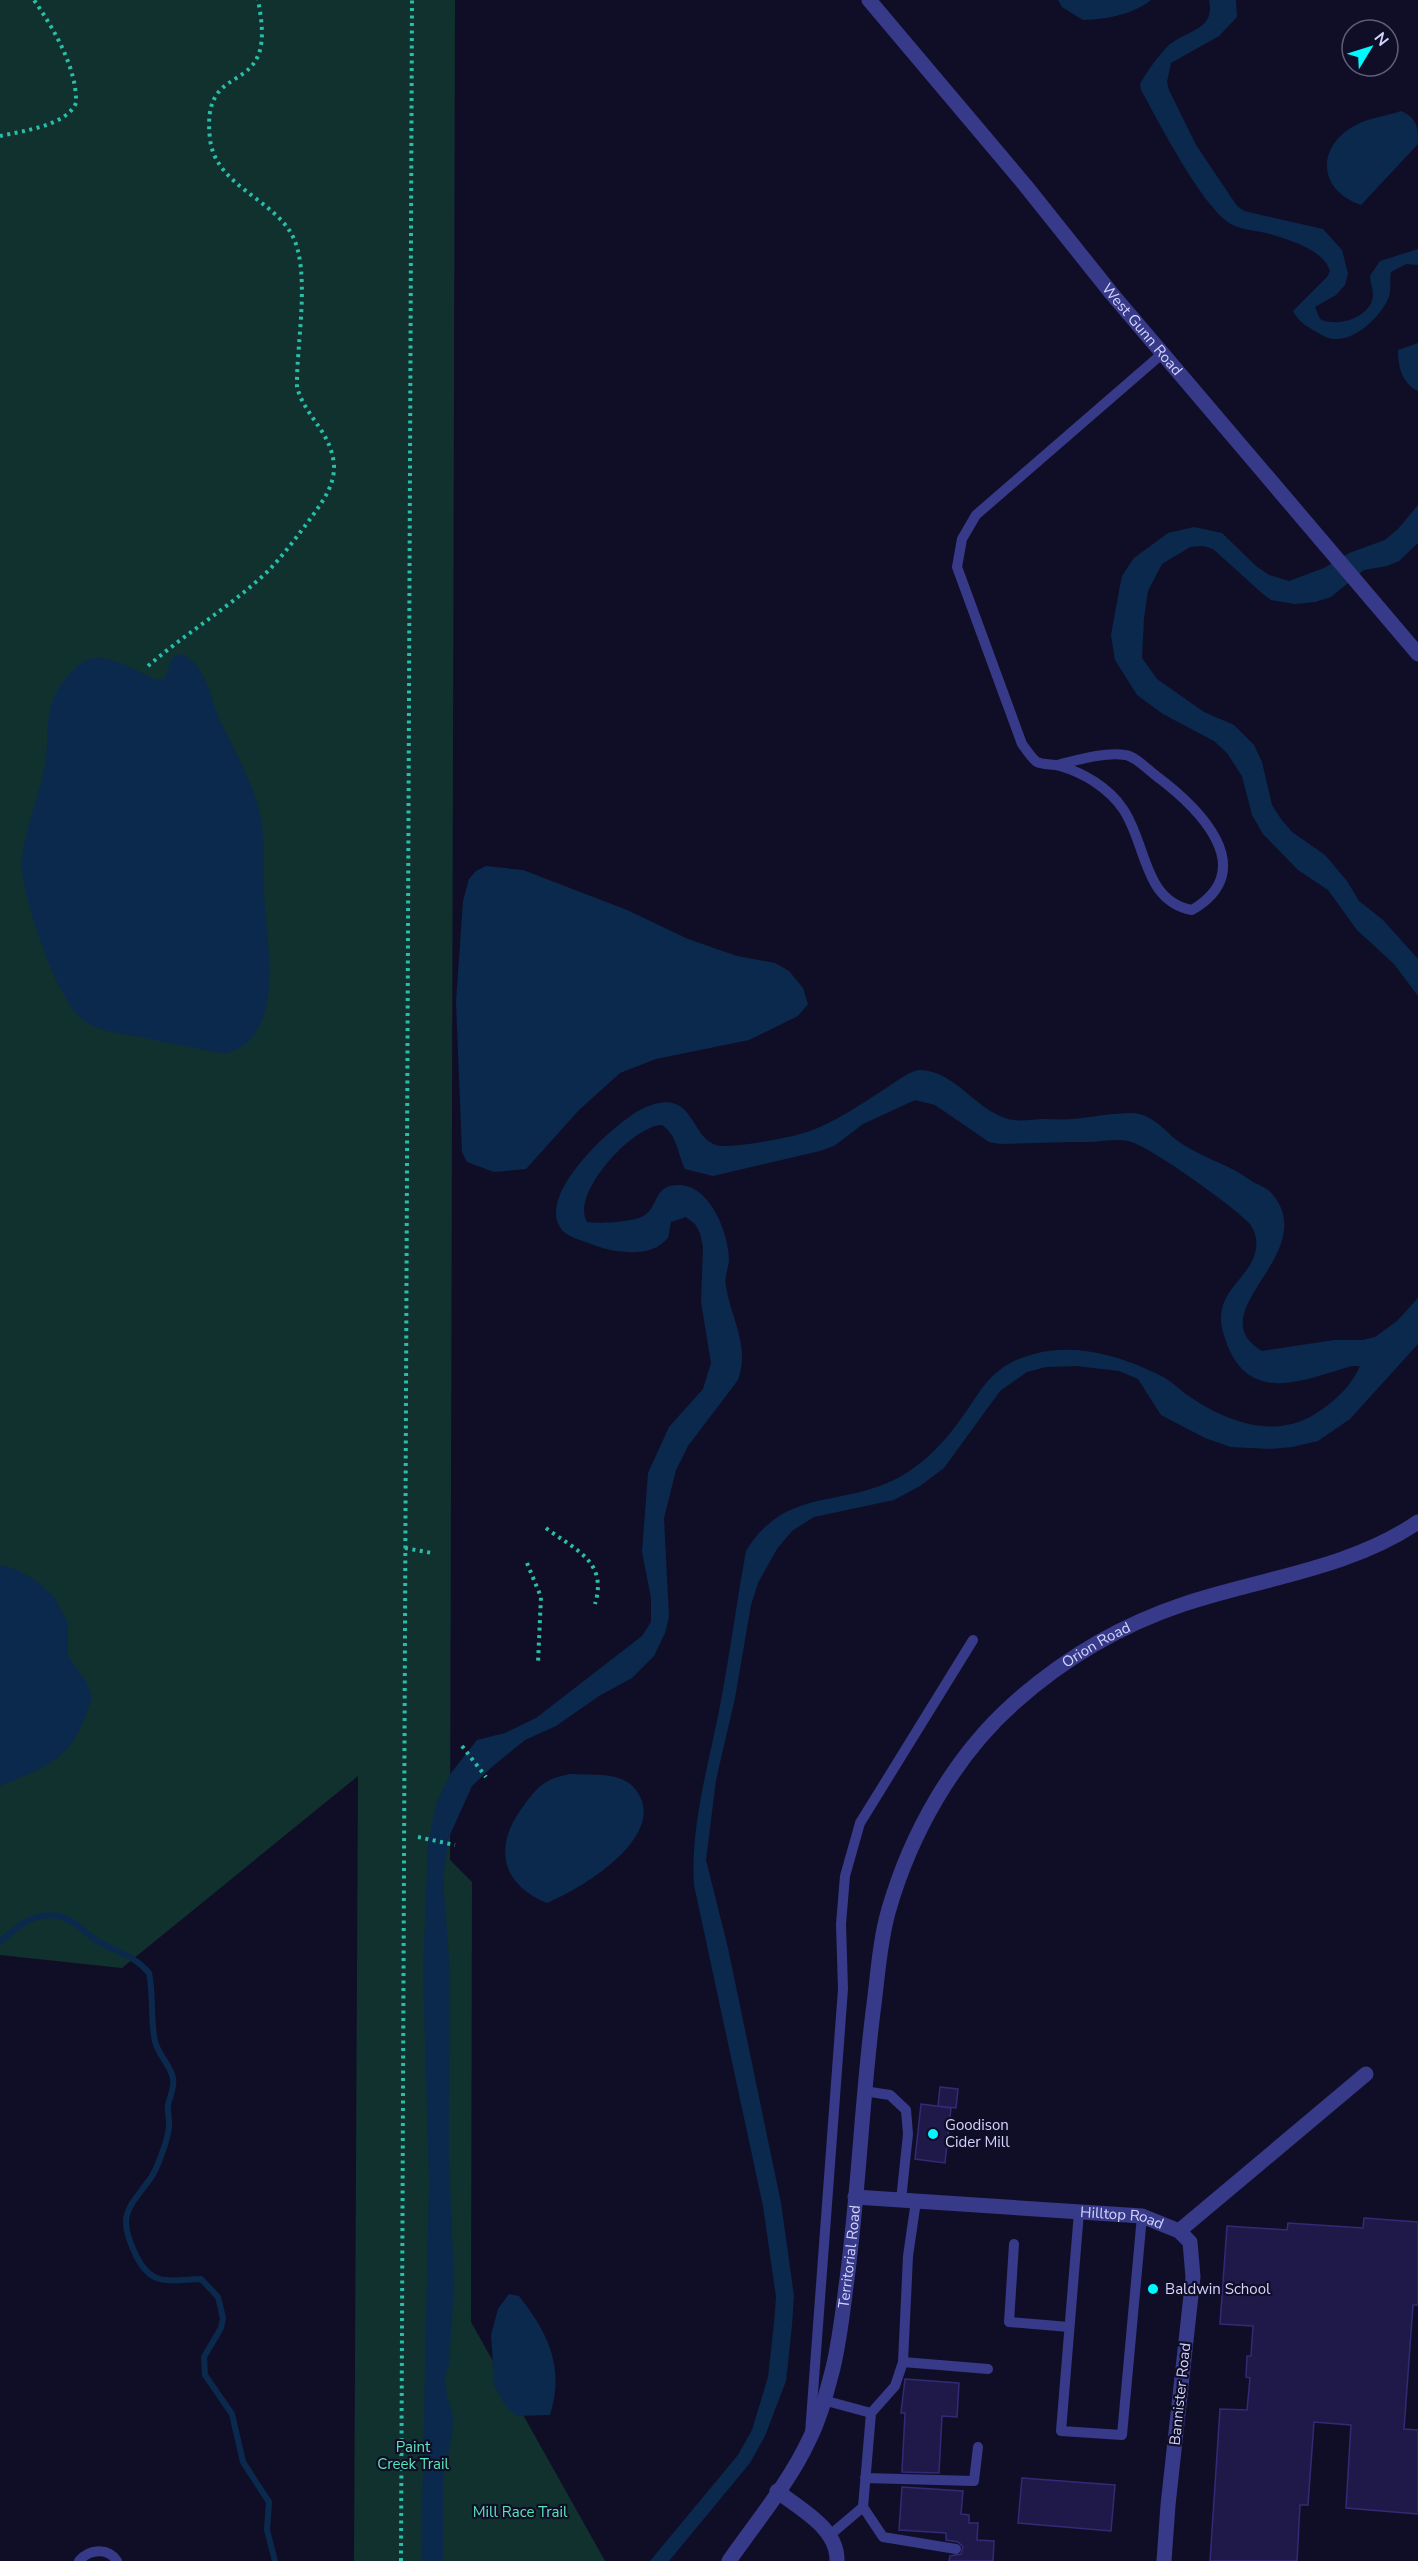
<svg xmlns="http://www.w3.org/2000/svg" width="1418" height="2561" viewBox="0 0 1418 2561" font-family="'Nunito Sans',sans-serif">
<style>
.green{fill:#11312e}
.water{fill:#0b294d}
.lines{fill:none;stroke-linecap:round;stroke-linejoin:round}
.stream{stroke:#0b294d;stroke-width:6}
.building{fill:#1f1949;stroke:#332a76;stroke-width:1.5}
.path{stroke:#29beaa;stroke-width:4;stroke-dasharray:3 4.5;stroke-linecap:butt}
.service{stroke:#373a88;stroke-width:10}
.minor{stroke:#373a88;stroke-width:15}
.tertiary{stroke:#373a88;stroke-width:15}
.poi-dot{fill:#00f8ff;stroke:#100e27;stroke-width:2}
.labels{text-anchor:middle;stroke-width:4.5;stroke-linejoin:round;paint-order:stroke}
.street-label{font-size:15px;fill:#d5d4ff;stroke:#100e27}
.poi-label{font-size:15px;fill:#d5d4ff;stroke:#100e27;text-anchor:start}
.park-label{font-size:15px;fill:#59e6b8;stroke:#100e27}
</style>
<rect width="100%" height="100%" fill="#100e27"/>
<!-- green -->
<path class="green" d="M 0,0 L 455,0 L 450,1860 L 472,1882 L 471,2322 L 605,2561 L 354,2561 L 358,1776 L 122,1968 L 0,1955 Z"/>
<!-- water -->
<path class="water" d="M 1058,0 L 1151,0 C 1132,15 1107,19 1083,20 L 1062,7 Z
M 1209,0 L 1236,0 L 1237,17 L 1219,36 L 1171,63 L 1167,82 L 1169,90 L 1196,145 L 1237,206 L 1244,211 L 1323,229 L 1342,250 L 1348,274 L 1345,285 L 1336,295 L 1315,307 L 1320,319 C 1336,328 1372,318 1373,295 C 1373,289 1370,282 1370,276 L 1380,261 L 1418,249 L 1418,265 L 1406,264 L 1391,272 C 1389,281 1392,291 1388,299 C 1380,317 1355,341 1334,339 C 1327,339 1319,333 1313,330 C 1304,325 1298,320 1293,311 L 1327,277 L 1330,271 C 1324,250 1290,240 1270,234 C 1257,230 1244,231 1231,224 C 1202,207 1159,122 1141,90 L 1140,84 C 1148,70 1158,56 1169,45 C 1187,30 1216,30 1209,0 Z
M 1401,111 C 1418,119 1418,127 1418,144 L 1361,205 C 1317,190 1316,146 1356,125 C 1369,118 1387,116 1401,111 Z
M 1418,343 L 1418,391 C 1402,383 1398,367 1398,350 Z
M 1418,505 L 1418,543 L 1399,561 L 1387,566 L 1364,570 L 1331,597 L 1315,602 L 1295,604 L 1271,600 L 1263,594 L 1213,549 L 1203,546 L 1190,547 L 1162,564 L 1148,591 L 1144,618 L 1142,658 L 1157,679 L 1204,712 L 1234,725 L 1254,745 L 1262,762 L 1272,805 L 1281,819 L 1292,832 L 1325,855 L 1347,881 L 1359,901 L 1383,920 L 1418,959 L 1418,996 L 1394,964 L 1357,930 L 1328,890 L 1298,870 L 1263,834 L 1252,815 L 1242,776 L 1227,753 L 1214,741 L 1163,714 L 1137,695 L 1115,660 L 1111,635 L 1119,591 L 1122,576 L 1134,558 L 1168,533 L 1194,527 L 1222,533 L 1256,566 L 1269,575 L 1289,581 L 1324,568 L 1349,553 L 1385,540 L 1398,529 Z
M 181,654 C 206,664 209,695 219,718 C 231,746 250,776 258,806 C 267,838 262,873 265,906 C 268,952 285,1039 224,1054 C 198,1049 171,1043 144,1038 C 126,1034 104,1033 87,1023 C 58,1006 26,905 22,871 C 19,841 43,790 46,756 C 48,739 46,720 52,703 C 57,687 71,669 85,661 C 106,650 138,673 157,680 L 165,678 L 172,658 Z
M 486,866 L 523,870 L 627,910 L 688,939 L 737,956 L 775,963 L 789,971 L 803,988 L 808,1004 L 798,1016 L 749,1040 L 656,1059 L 620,1073 L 579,1110 L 526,1169 L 494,1172 L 467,1162 L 462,1152 L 456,1002 L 463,901 L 469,879 L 476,871 Z
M 918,1070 C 953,1069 974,1108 1005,1118 C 1017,1122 1028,1120 1041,1119 C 1051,1119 1062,1120 1073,1119 C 1092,1117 1113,1113 1132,1113 C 1150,1114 1162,1127 1174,1138 C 1196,1156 1227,1163 1250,1180 C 1257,1185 1267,1187 1273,1195 C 1321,1254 1197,1312 1262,1351 L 1334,1340 L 1363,1340 L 1375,1337 L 1397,1321 L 1418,1298 L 1418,1344 L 1350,1419 L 1318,1441 L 1292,1447 L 1270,1449 L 1231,1447 L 1205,1438 L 1161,1415 L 1138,1379 L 1119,1371 L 1077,1366 L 1046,1367 L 1027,1372 L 1000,1391 L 944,1468 L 920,1486 L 894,1500 L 814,1517 L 792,1531 L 777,1549 L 758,1583 L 751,1605 L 735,1698 L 716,1780 L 706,1860 L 728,1948 L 781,2203 L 794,2296 L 792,2325 L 786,2381 L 765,2436 L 750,2463 L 669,2561 L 650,2561 L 738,2455 L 752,2430 L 768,2377 L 774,2323 L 776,2297 L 763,2206 L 694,1885 C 690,1821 711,1758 722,1695 C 731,1647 737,1599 746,1551 C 784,1489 835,1507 892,1481 C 915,1470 935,1452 951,1432 C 980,1398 984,1367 1034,1354 C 1078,1342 1126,1358 1165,1378 C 1172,1382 1177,1387 1183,1392 C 1223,1421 1277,1443 1321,1410 C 1337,1399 1352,1385 1360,1366 L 1352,1366 C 1308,1378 1254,1405 1229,1349 C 1223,1333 1218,1322 1223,1305 C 1231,1281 1260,1267 1256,1238 C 1255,1232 1252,1226 1248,1222 C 1233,1206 1147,1144 1128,1141 C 1115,1138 1101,1142 1087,1142 C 1059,1142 1030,1143 1001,1144 L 989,1142 L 935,1105 L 915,1100 L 863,1124 L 834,1146 L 820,1151 L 713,1176 L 685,1169 C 678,1154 677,1135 662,1125 C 633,1125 570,1194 587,1222 C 599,1224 636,1222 645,1215 C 660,1204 653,1184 681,1185 C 711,1187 729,1235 729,1260 C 728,1270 724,1278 726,1287 C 732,1321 750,1346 738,1380 L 688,1446 L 676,1470 L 664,1518 L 669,1617 L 665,1633 L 654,1656 L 632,1678 L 599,1696 L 556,1726 L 525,1740 L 493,1766 L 472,1786 L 449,1837 L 443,1878 L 450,1971 L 449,2153 L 454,2285 L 449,2364 L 445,2378 L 447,2396 L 453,2416 L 452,2436 L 443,2480 L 443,2561 L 421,2561 L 429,2180 L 423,1972 L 428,1842 L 437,1801 L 451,1773 L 477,1740 L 505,1733 L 536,1718 L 642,1636 L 651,1622 L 651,1598 L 642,1552 L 648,1473 L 669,1427 L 703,1389 L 711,1363 L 701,1302 L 703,1247 L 700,1233 L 695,1224 L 686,1217 L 671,1222 L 668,1238 C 663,1243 657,1248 649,1250 C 632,1255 608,1251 591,1244 C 582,1240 565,1237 560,1227 C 538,1193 614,1123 642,1109 C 700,1081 687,1149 726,1146 C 749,1145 800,1137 820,1127 C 841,1118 863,1103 883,1090 C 895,1083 904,1074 918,1070 Z
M 0,1565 L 18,1570 L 38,1582 L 55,1598 L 68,1623 L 68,1656 L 86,1681 L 92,1697 C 73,1758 57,1763 0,1786 Z
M 569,1774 C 585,1775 606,1773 621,1779 C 632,1783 638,1791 642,1801 C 656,1844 579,1890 547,1903 C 500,1884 494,1846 522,1808 C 529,1798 537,1787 548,1781 C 554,1777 563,1776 569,1774 Z
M 509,2294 L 519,2296 C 548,2333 565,2367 550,2415 L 516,2416 L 505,2405 L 494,2385 L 492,2348 L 491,2335 L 498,2309 Z"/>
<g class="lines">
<!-- stream -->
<path class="stream" d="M 0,1942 C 23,1920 48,1904 77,1925 C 85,1931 93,1940 103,1944 C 120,1953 136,1957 149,1973 C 154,1996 150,2019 155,2041 C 158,2055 170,2064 173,2078 C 175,2088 170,2095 168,2105 C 167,2112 170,2120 169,2127 C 168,2139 157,2170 150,2179 C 129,2208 117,2214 134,2251 C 150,2288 167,2280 201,2279 L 218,2297 L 223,2318 L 221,2328 L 204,2357 L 205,2375 L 232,2414 L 243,2462 L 269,2502 L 267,2530 L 275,2561"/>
</g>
<!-- building -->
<path class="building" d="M 940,2087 L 958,2089 L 956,2108 L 938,2106 Z
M 921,2104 L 951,2108 L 945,2163 L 915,2159 Z
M 1364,2218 L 1418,2222 L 1418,2305 L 1413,2305 L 1404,2429 L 1418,2430 L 1418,2514 L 1346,2508 L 1351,2425 L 1314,2422 L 1308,2505 L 1300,2505 L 1297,2561 L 1210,2561 L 1220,2409 L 1247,2410 L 1250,2378 L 1246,2377 L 1247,2356 L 1251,2356 L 1253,2326 L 1220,2324 L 1227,2226 L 1287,2230 L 1288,2223 L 1363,2228 Z
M 905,2379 L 959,2383 L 957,2417 L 942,2416 L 939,2473 L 902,2472 L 905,2413 L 901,2413 Z
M 1022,2478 L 1115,2485 L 1111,2531 L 1018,2523 Z
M 902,2487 L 963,2491 L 961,2514 L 969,2515 L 969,2523 L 978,2523 L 977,2540 L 994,2541 L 993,2561 L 949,2561 L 950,2556 L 961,2554 L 963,2547 L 958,2542 L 946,2540 L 946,2533 L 899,2530 Z"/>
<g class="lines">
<!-- path -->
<path class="path" d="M 0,136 C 22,131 66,126 76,103 C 77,68 54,29 34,0
M 148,666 C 186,633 230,607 267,572 C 282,557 295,539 308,522 C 320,505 335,487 334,465 C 331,431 305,417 297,387 C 296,345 312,269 291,233 C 270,198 215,184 210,139 C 202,70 249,90 260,50 C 264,34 261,16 258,0
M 546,1528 C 575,1550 608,1561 595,1604
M 405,1548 L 432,1553
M 527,1563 L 541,1597 L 538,1663
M 462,1746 L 486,1777
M 418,1837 L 455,1845
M 401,2561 L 412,0"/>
<!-- service -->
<path class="service" d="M 1057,765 C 1078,760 1103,752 1125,755 C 1135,756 1147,769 1155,775 C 1198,807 1262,869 1192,910 C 1143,901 1147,844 1123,809 C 1109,788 1084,773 1060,766 C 1053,764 1043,765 1037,762 C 1032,759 1026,749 1022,744 L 957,567 L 962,539 L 976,515 L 1163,353
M 864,2091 L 890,2095 L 906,2110 L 908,2134 L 901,2200
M 1079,2212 L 1061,2431 L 1122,2435 L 1142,2216
M 1014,2244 L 1009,2322 L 1069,2327
M 903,2362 L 988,2369
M 823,2400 L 871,2413
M 810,2433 L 843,1989 L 841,1924 L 845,1876 L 860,1823 L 973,1640
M 865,2478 L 974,2481 L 978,2447
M 863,2507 L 883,2537 L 956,2549
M 830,2535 L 863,2507 L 871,2413 L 895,2386 L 903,2362 L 908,2256 L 916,2201
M 79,2561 C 89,2549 108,2547 117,2561"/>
<!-- minor -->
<g class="minor">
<path id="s1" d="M 869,0 L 1025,185 L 1112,294 L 1418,654"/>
<path id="s2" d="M 855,2197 L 1142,2216 L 1179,2231 L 1190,2242 L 1193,2277 L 1168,2505 L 1164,2561"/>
<path d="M 1179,2231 L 1366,2074"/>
<path d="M 777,2491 C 800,2509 838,2528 837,2561"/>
</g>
<!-- tertiary -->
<path class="tertiary" id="s3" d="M 729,2561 C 756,2522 789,2483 809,2440 C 820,2419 827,2391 833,2368 C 840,2339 843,2309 847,2279 C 859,2188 862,2096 874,2004 C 878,1973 880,1939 889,1909 C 911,1833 954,1757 1013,1704 C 1062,1660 1121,1625 1184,1604 C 1262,1578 1349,1569 1418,1522"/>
</g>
<!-- markers -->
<g class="poi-dot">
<circle cx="933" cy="2134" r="6"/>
<circle cx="1153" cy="2289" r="6"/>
</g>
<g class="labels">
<!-- street labels -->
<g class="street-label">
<text dy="5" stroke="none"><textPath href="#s1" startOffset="428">West Gunn Road</textPath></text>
<text dy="5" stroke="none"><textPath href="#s3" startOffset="1029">Orion Road</textPath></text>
<text dy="5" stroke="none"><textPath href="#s2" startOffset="268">Hilltop Road</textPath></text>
<text dy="5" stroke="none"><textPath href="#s3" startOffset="334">Territorial Road</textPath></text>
<text transform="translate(1180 2394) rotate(-84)" y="5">Bannister Road</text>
</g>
<!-- poi labels -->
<g class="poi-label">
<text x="945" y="2130">Goodison<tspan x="945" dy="17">Cider Mill</tspan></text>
<text x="1165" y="2294">Baldwin School</text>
</g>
<!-- park labels -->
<g class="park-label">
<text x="413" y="2452">Paint<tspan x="413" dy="17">Creek Trail</tspan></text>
<text x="520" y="2517">Mill Race Trail</text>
</g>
</g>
<!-- north arrow -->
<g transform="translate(1370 48) rotate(52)"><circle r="28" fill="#100e27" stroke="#5f5d7d" stroke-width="1.5"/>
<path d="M0-4.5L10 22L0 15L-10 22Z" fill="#00f8ff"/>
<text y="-9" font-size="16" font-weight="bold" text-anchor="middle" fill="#d5d4ff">N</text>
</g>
</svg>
